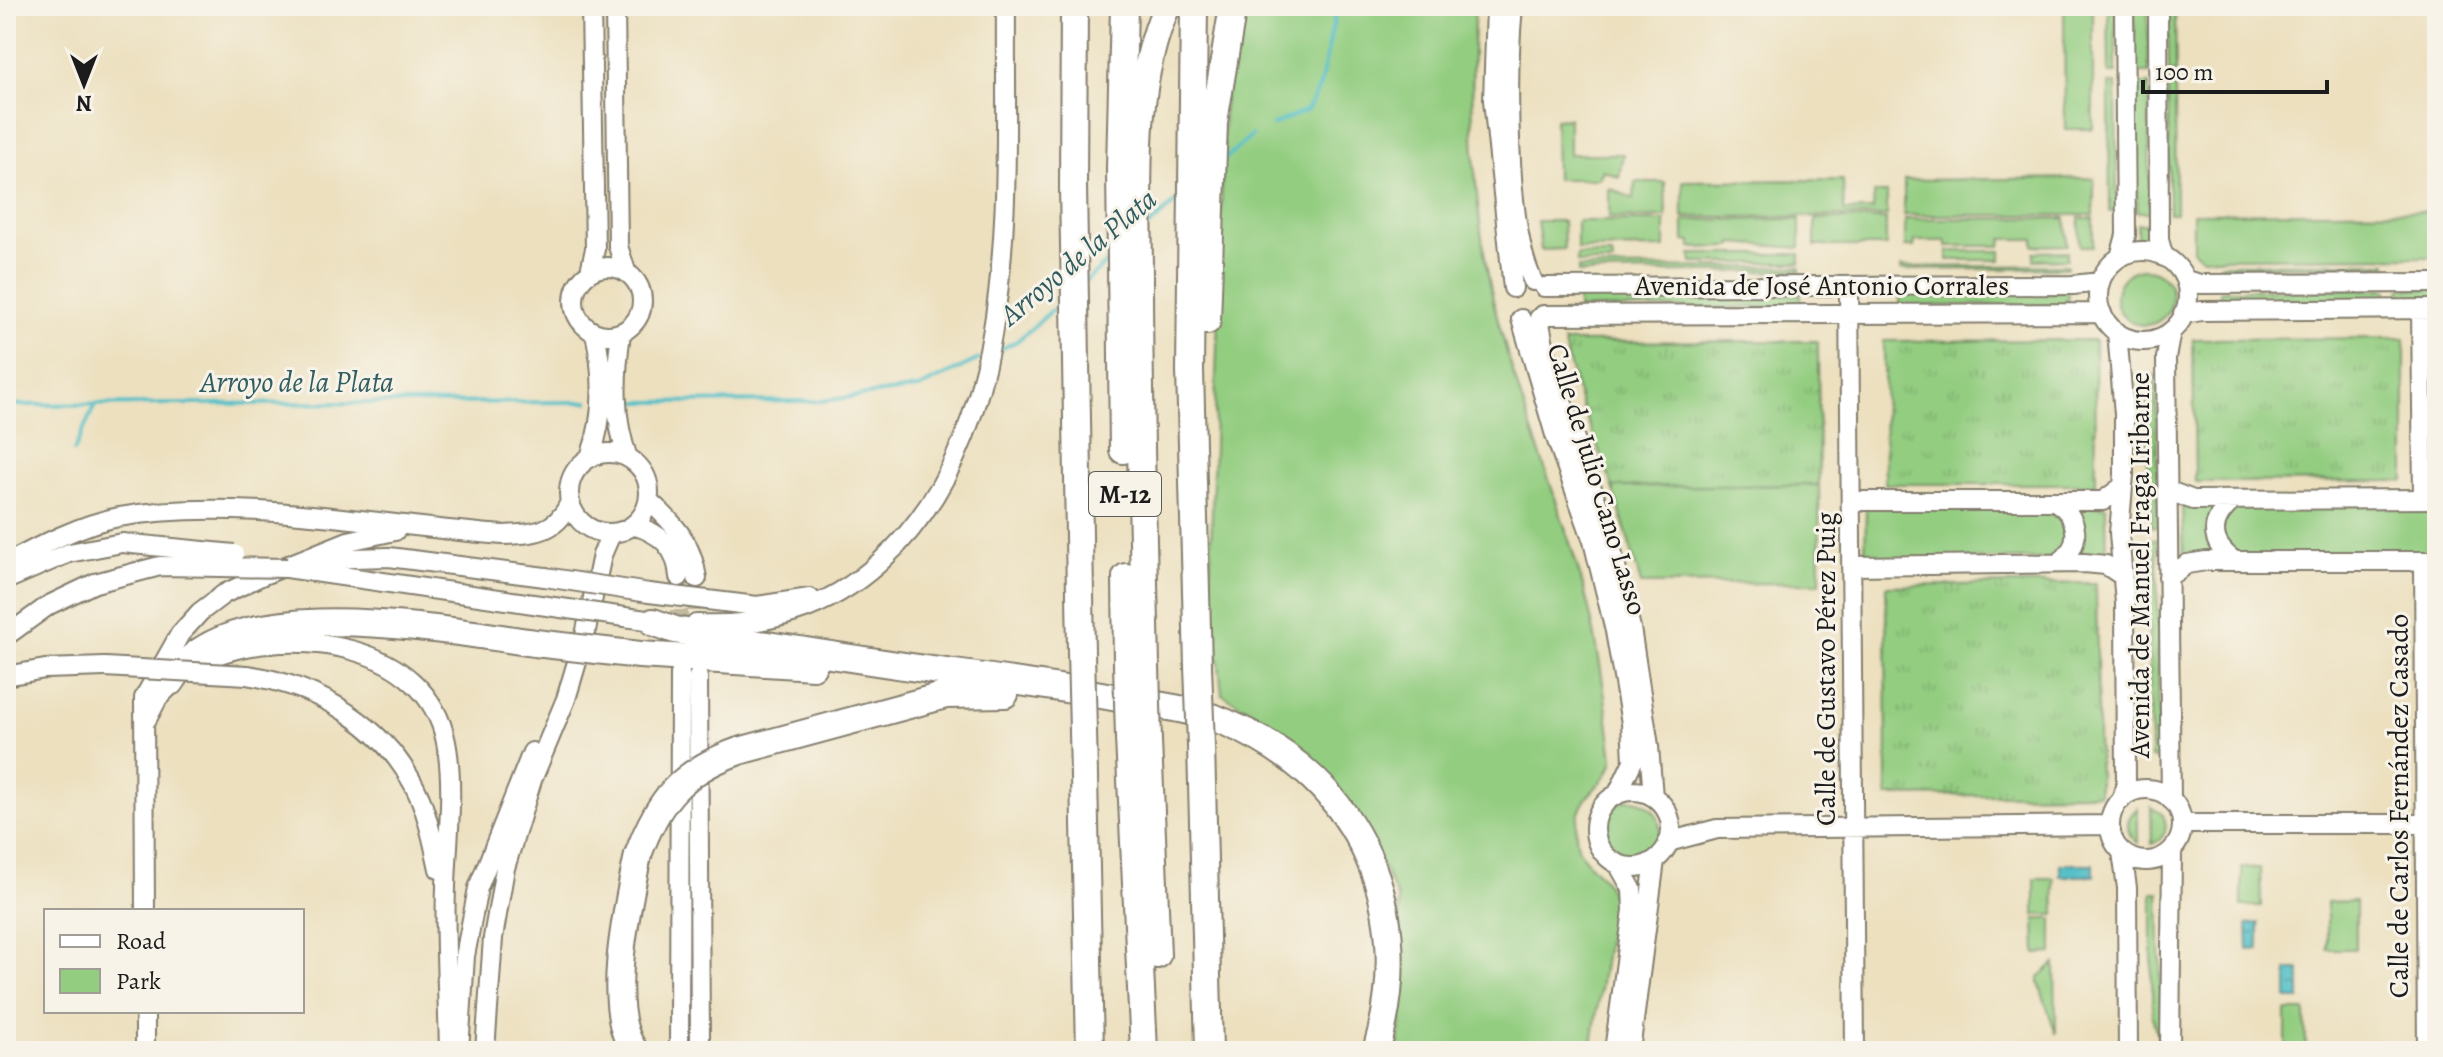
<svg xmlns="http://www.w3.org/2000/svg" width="2443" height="1057" viewBox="0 0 2443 1057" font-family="Alegreya,serif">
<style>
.grass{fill:url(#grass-tufts);stroke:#58744e;stroke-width:2}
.green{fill:#93cd80;stroke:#58744e;stroke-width:2}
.water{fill:url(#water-ripples);stroke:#366d71;stroke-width:2}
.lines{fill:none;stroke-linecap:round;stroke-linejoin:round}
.stream{stroke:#50bec6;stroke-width:4}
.minor-tunnel{stroke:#c2b99e;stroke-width:18;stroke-dasharray:18 9;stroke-linecap:butt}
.minor-casing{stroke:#847e6e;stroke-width:22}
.highway-casing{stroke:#847e6e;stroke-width:30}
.minor{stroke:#fff;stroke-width:18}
.highway{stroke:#fff;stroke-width:26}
.minor-bridge-casing{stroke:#847e6e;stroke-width:22;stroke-linecap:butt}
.highway-bridge-casing{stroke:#847e6e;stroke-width:30;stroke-linecap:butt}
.minor-bridge{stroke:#fff;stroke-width:18}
.highway-bridge{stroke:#fff;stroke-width:26}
.labels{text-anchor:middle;stroke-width:6;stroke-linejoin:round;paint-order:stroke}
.shield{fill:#f7f3e8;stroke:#5e5c59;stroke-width:2}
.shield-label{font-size:26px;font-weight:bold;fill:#1c1c1c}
.street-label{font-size:28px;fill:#1c1c1c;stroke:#f7f3e8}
.water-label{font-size:30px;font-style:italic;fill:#315d60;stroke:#f7f3e8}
</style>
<defs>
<pattern id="grass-tufts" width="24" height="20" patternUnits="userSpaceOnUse" patternTransform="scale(2)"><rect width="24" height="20" fill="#93cd80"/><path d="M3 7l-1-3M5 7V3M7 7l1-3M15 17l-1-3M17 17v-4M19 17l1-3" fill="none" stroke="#7eaf6e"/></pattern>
<pattern id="water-ripples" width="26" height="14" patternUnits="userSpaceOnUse" patternTransform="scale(2)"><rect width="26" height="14" fill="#50bec6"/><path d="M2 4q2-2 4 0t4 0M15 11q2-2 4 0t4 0" fill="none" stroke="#429aa0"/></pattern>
</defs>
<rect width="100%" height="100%" fill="#f7f3e8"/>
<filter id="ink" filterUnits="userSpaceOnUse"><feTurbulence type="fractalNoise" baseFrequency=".0125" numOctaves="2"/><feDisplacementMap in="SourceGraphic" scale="16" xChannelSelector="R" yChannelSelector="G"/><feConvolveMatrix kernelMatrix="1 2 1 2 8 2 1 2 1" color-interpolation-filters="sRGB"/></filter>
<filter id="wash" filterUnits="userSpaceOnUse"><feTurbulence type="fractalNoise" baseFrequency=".006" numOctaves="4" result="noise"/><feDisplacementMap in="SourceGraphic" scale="32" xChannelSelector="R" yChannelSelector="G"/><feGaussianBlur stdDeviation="1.8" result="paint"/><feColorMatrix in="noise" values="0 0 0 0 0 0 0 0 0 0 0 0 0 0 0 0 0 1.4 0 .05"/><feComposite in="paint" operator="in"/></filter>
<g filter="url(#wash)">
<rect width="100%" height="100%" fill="#ece0bf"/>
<!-- grass -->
<path class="grass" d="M 2405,338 L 2405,481 L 2195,482 L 2193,339 Z
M 2095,340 L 2096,484 L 1885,484 L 1884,341 Z
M 1818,341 L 1819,485 L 1613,487 L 1581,404 L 1563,342 Z
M 2148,375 L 2156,375 L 2158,527 L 2152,527 L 2151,497 L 2147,496 Z
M 2147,539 L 2157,539 L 2159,758 L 2151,758 Z
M 2096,583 L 2099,794 L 1887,796 L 1886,586 Z
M 2152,892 L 2159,892 L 2162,1051 L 2152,1016 Z"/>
<!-- green -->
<path class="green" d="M 1243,6 L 1475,6 C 1469,106 1472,210 1495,308 C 1518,403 1557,493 1583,586 C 1599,643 1606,702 1613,760 C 1608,783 1585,791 1579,813 C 1564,867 1609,864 1613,902 L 1591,1051 L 1399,1051 L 1403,995 L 1398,899 L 1357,814 L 1283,730 L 1222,694 L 1210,578 L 1225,82 Z
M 2064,6 L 2093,6 L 2093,129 L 2065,129 Z
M 2108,6 L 2116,6 L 2116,73 L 2109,73 Z
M 2134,6 L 2148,6 L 2149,73 L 2135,73 Z
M 2168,6 L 2175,6 L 2176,72 L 2169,73 Z
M 2168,83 L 2175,83 L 2176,213 L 2169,213 Z
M 2109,84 L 2116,84 L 2117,212 L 2110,212 Z
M 2135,84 L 2149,84 L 2150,212 L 2137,212 Z
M 1569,118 L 1569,154 L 1623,154 L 1619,177 L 1603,170 L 1599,179 L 1556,179 L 1555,119 Z
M 2094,178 L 2094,215 L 1904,215 L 1904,180 Z
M 1843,180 L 1844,211 L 1873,210 L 1874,193 L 1887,193 L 1887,216 L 1683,217 L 1683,181 Z
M 1635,182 L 1665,182 L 1666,217 L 1609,218 L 1609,188 L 1634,199 Z
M 2437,211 L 2437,257 L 2202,258 L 2193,250 L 2193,213 Z
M 2066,218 L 2067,245 L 2034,246 L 2034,239 L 2002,239 L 2001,246 L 1947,246 L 1947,241 L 1915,241 L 1914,247 L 1905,247 L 1905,219 Z
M 2079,218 L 2093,218 L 2093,246 L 2080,246 Z
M 1800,219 L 1800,248 L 1733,243 L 1732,247 L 1691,248 L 1691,242 L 1684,241 L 1684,220 Z
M 1815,219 L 1886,219 L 1886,246 L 1815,246 Z
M 1537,221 L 1563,221 L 1564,249 L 1541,250 Z
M 1577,221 L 1665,221 L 1665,248 L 1577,249 Z
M 2137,224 L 2150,224 L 2150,245 L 2137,246 Z
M 1948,251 L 2001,251 L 2001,260 L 1948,260 Z
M 2067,251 L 2067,259 L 2034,260 L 2034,252 Z
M 1691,254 L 1800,254 L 1800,263 L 1692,263 Z
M 1577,255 L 1612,255 L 1613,263 L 1577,263 Z
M 2387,263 L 2387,266 L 2220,267 L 2220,264 Z
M 2067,265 L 2067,268 L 1901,270 L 1901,267 Z
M 1800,267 L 1800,271 L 1578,273 L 1578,268 Z
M2116 297a28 28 0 1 1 56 0a28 28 0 1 1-56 0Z
M 2387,289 L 2387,302 L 2220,303 L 2220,290 Z
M 2401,289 L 2437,289 L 2437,302 L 2401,302 Z
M 2068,292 L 2067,305 L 1900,306 L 1900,293 Z
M 1801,294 L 1801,307 L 1578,309 L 1578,295 Z
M 1819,485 L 1820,583 L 1641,584 L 1613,487 Z
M 2437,504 L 2437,557 L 2184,558 L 2182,505 Z
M 2106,506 L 2107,559 L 1865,559 L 1866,507 Z
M1602 829a29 29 0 1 1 58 0a29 29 0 1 1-58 0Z
M 2151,807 L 2163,815 C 2169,828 2165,839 2152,844 Z
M 2138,808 L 2138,843 C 2125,834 2124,818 2138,808 Z
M 2242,868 L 2260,868 L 2261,906 L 2242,906 Z
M 2035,878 L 2054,878 L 2055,915 L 2035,915 Z
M 2356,901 L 2356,949 L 2327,949 L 2327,902 Z
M 2035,919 L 2052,919 L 2052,953 L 2036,954 Z
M 2055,963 L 2056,1034 L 2039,983 L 2039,977 Z
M 2305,1011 L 2306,1048 L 2286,1048 L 2286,1011 Z"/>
<!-- water -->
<path class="water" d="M 2060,864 L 2094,864 L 2094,876 L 2060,876 Z
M 2259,923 L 2259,949 L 2248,950 L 2247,924 Z
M 2287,970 L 2300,970 L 2300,999 L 2287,999 Z"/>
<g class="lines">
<!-- stream -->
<path class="stream" d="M 1273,125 L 1307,110 L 1320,86 L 1337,6
M 1224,160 L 1252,135
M 1149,226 L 1181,197
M 1086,281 L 1112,258
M 995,352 L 1017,341 L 1064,300
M 629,402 L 822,401 L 919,388 L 979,359
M 6,405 L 588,402
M 74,451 L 95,405"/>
</g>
</g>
<g filter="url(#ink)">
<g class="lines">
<!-- minor-tunnel -->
<path class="minor-tunnel" d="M 679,583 L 679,642
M 696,638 L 697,578"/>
<!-- minor casing -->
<g class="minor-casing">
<path id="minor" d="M 615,6 L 618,246 L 626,271
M 1496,6 L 1493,100 L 1513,288
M 1513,6 C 1507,70 1505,225 1533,281
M 2158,6 L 2159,240 L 2164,257
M2098 296a45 45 0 1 1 90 0a45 45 0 1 1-90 0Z
M 2120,257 L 2126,235 L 2124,6
M574 301a34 34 0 1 1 68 0a34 34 0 1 1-68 0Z
M 590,271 L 595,249 L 591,6
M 2185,280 L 2200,284 L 2437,283
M 1849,286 L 1855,1051
M 1544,287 L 2073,285 L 2100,282
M 2421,309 L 2423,499
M 2183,314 L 2202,311 L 2437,309
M 1543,315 L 2102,313
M 1539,318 L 1546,355 L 1608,535 L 1631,628 L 1649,746 L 1653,797
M 1521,319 L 1555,435 L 1593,541 L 1615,631 L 1631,723 L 1633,761 L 1617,795
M 2117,332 L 2124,414 L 2124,475 L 2119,533 L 2125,603 L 2126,783 L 2121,800
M 621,333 C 615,375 613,418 628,458
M569 493a40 40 0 1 1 80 0a40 40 0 1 1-80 0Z
M 590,457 C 605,417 604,374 595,333
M 2167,490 L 2193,500 L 2437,499
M 2234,500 C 2209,520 2208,542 2235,561
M 649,501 C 675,524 692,543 697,578
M 1852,501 L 2103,501 L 2123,486
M 2054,501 C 2079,515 2084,546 2058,563
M 633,525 C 660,533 677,547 679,577
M 317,559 L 389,557 L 545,577
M 2424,561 L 2427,1051
M 6,564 C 39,546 81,524 119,517 C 238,496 381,526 503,535 C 532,534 556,533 569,504
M 1853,566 L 2084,563 L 2106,565 L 2121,575
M 287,568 L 540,605
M 2168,577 L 2187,564 L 2206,561 L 2437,561
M 6,580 L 69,553 L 122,543
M 649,593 L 757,606 L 810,598
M 696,624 C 767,627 826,611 880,562 C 1026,430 1004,186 1006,6
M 6,636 L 49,605 L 95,583
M 214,656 C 293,627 426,641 446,742 C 455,788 447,841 446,887 C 444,942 448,997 449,1051
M 247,675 C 320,686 390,728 420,798 C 429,820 434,846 439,869
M 6,676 L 45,669 L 105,667
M 698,677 L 700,1040 L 704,1051
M 147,719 L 158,698 L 181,675
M2110 825a36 36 0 1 1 72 0a36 36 0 1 1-72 0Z
M1595 829a38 38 0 1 1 76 0a38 38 0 1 1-76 0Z
M 2171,800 L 2166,358 L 2171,331
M 2182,824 L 2437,824
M 1668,842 L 1717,829 L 2109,825
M 2122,852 L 2127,888 L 2128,1051
M 145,911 L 144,698 L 180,634 L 200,612 L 224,594 L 261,576 L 348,541 L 395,531
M 145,1051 L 145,1011
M 459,1051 L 465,956 L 478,888 L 532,752
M 485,1051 L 493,938 L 505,868 L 532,780 L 566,699 L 585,635 L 602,555 L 611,534
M 679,1051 L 680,674
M 1614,1051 L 1633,910 L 1632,889 L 1618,864
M 1630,1051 L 1655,860
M 2170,1051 L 2172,851"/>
</g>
<!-- highway casing -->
<g class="highway-casing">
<path id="highway" d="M 1074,6 L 1073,186 L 1081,652
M 1194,6 L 1190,371 L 1198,666
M 1207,321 L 1214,122 L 1233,6
M 1123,450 L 1120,168 L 1124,6
M 1126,577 L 1127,663
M 653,622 L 675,630 L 726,639 C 802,650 878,663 954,673 C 1016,681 1077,690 1139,702 C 1168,707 1200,711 1227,723 C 1362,779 1418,913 1376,1051
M 640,655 L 813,666
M 1146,666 C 1143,536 1139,406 1139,277 C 1139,188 1130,89 1167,6
M 172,681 C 225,587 446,631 535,643
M 1083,731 L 1090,1051
M 1129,738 L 1144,1051
M 1148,741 L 1157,955
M 1201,746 L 1209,1051
M 739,751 L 946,695 L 1005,694
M 635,1051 C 603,1011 628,904 638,855"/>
</g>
<!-- minor -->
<use href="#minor" class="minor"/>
<!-- highway -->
<use href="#highway" class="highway"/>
<!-- minor-bridge casing -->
<g class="minor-bridge-casing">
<path id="minor-bridge" d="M 122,543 L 234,554
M 545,577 L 649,593
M 95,583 L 160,566 L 287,568
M 540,605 L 646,620
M 105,667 L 247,675"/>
</g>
<!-- highway-bridge casing -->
<g class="highway-bridge-casing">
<path id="highway-bridge" d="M 535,643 L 640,655
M 1081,652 L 1083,731
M 1127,663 L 1129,738
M 1146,666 L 1148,741
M 1198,666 L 1201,746
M 638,855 C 658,799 682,771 739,751"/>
</g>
<!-- minor-bridge -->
<use href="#minor-bridge" class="minor-bridge"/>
<!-- highway-bridge -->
<use href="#highway-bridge" class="highway-bridge"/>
</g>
</g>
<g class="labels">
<!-- shield labels -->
<rect class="shield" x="1089" y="472" width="72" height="44" rx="6"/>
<g class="shield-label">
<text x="1125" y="503">M-12</text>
</g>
<!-- street labels -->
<g class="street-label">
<text x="1822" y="295">Avenida de José Antonio Corrales</text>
<text transform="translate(1598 479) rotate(73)" y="10">Calle de Julio Cano Lasso</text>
<text transform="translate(2139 565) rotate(-90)" y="10">Avenida de Manuel Fraga Iribarne</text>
<text transform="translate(1825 669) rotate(-90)" y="10">Calle de Gustavo Pérez Puig</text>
<text transform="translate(2398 806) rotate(-90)" y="10">Calle de Carlos Fernández Casado</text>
</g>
<!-- water labels -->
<g class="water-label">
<text transform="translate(1078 257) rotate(-40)" y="10">Arroyo de la Plata</text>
<text x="297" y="392">Arroyo de la Plata</text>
</g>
</g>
<!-- margin -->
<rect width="2443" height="1057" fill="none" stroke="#f7f3e8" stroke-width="32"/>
<!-- legend -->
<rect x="44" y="909" width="260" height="104" fill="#f7f3e8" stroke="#9f9d96" stroke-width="2"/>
<rect x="60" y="935" width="40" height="12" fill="#ffffff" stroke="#9f9d96" stroke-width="2"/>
<text x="116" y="949" font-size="24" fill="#1c1c1c">Road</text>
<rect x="60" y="969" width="40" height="24" fill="#93cd80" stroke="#9f9d96" stroke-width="2"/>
<text x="116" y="989" font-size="24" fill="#1c1c1c">Park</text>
<!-- north arrow -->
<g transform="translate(84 84) rotate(180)" stroke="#f7f3e8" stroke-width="6" paint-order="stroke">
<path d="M0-6L14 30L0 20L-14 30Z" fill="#1c1c1c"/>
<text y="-12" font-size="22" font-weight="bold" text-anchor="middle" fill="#1c1c1c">N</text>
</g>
<!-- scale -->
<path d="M2143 80v12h184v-12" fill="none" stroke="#1c1c1c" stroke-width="4"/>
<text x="2155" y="80" font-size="24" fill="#1c1c1c" stroke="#f7f3e8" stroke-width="6" paint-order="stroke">100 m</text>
</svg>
